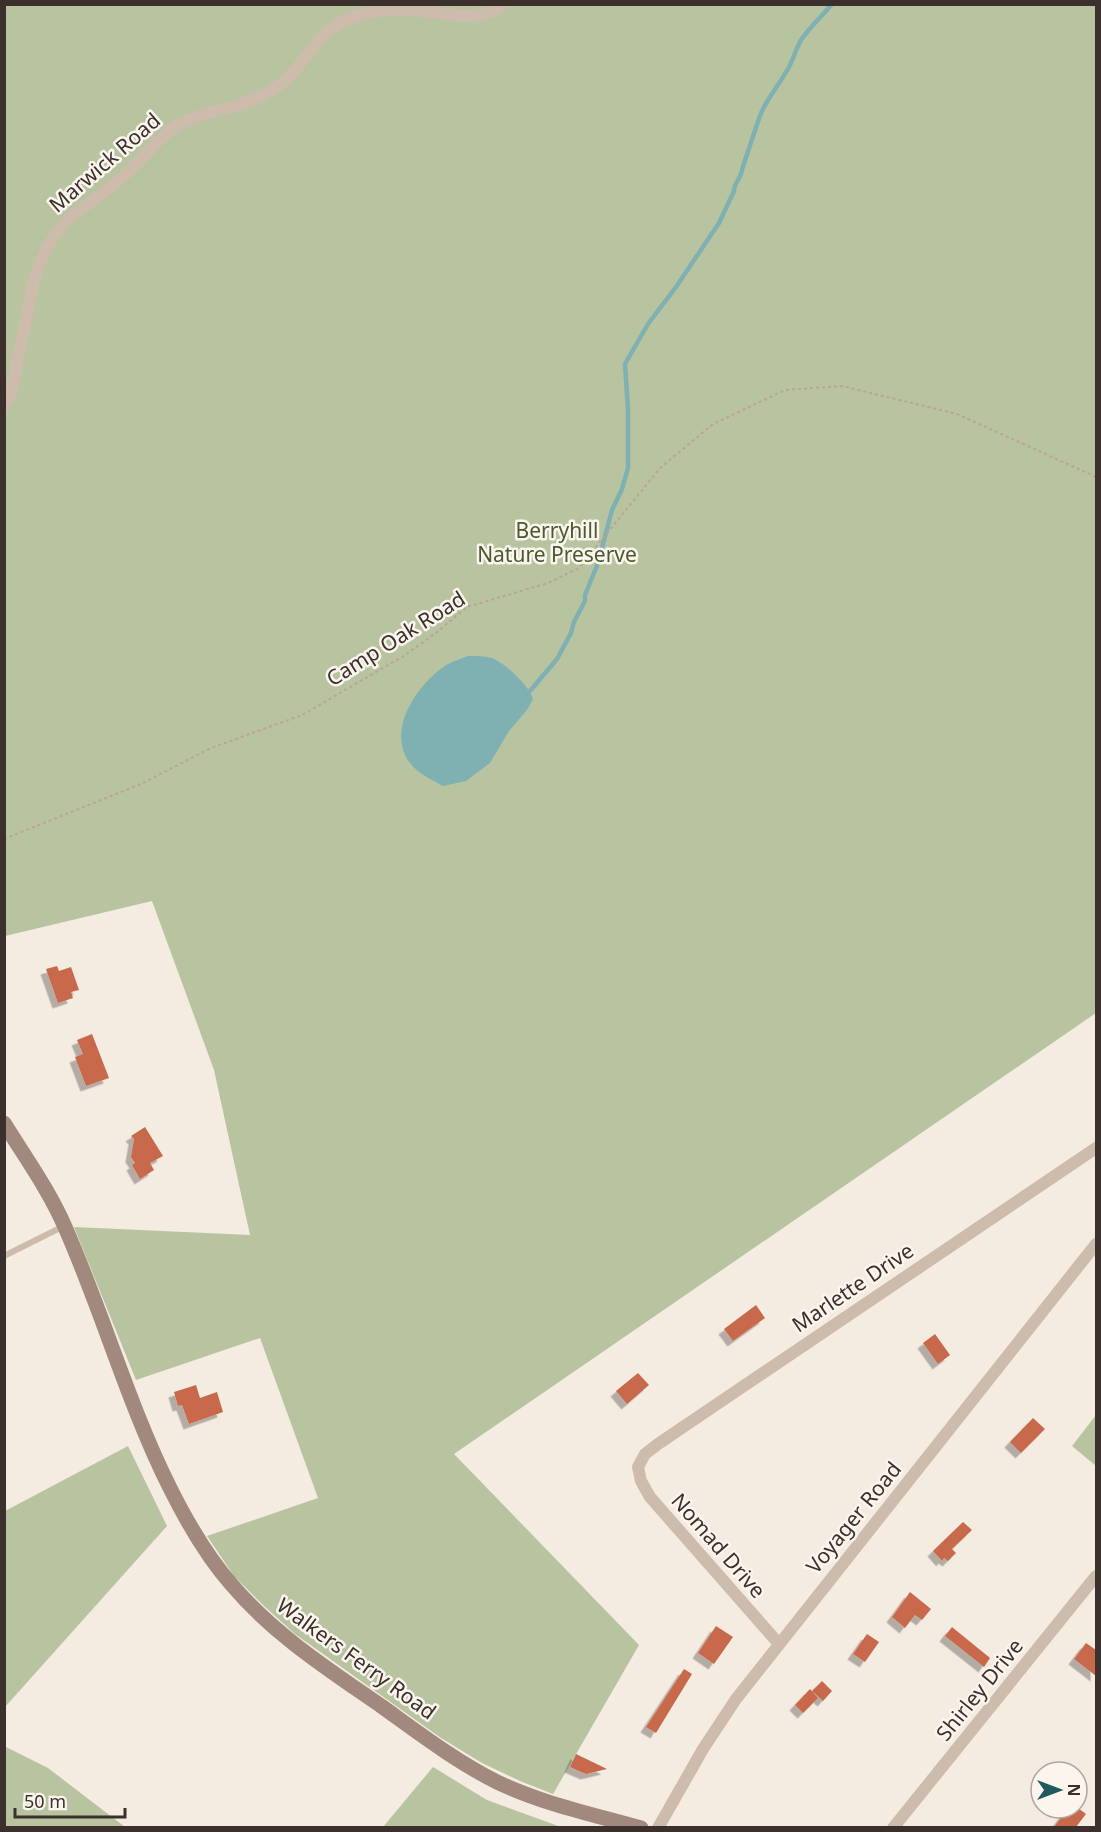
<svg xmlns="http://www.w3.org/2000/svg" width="1101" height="1832" viewBox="0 0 1101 1832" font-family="'Noto Sans',sans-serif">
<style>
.green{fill:#b8c4a0}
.water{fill:#7fb0b2}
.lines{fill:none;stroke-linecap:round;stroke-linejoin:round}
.stream{stroke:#7fb0b2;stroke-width:4.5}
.building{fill:#c8694b;filter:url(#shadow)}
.path{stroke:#b9a596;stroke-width:2;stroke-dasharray:3 3;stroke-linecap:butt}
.lane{stroke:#cdbbac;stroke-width:6}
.street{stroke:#cdbbac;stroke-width:12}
.secondary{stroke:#a18a7d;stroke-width:15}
.labels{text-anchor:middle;stroke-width:5;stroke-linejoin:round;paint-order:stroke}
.street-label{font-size:21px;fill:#3b302b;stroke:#fbf5ee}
.park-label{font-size:21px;fill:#4a5a2e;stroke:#fbf5ee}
</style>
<defs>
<filter id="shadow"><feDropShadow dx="-5.5" dy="5.5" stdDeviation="0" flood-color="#0004"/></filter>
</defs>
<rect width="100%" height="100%" fill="#f4ebe1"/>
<!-- green -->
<path class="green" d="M 4,5 L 1096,5 L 1096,1013 L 454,1454 L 639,1645 L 553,1794 L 520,1781 L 482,1763 L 441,1738 L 295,1634 L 264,1606 L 234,1576 L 207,1536 L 318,1498 L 260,1338 L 136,1380 L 74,1227 L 250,1235 L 214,1070 L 152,901 L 5,936 Z
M 1096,1415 L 1096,1466 L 1072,1446 Z
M 128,1446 L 167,1526 L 5,1707 L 5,1511 Z
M 4,1746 L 48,1768 L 125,1827 L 5,1827 Z
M 433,1767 L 487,1800 L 561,1827 L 383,1827 Z"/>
<!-- water -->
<path class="water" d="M 468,656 C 476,656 484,656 492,658 C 505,663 529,686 533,699 L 527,710 L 509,731 L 490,763 L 466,781 L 443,786 C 430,779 415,772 407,759 C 388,726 419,683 446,665 C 453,661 461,659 468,656 Z"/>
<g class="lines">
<!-- stream -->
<path class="stream" d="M 524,693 L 530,691 L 557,659 L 571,633 L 574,622 L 585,601 L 585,595 L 598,563 L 612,510 L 622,489 L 628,468 L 628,409 L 625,364 L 648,324 L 676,287 L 719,223 L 734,191 C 734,183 741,178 742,170 C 745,159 749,150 752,139 C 756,129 758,119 763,109 C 770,95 780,83 788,69 C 793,60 796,49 801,40 C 810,27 822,16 832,4"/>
</g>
<!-- building -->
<path class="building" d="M 57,966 L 59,971 L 71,967 L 79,990 L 71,992 L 73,998 L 58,1003 L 46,969 Z
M 92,1034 L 109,1078 L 86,1086 L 75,1057 L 83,1054 L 77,1040 Z
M 145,1127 L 163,1156 L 150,1163 L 154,1170 L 140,1179 L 132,1165 L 135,1163 L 131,1157 L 134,1139 L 131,1136 Z
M 756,1305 L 765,1318 L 733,1341 L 724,1329 Z
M 935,1334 L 950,1355 L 938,1364 L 923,1343 Z
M 638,1373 L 649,1385 L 627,1404 L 616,1391 Z
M 196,1385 L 200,1398 L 217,1392 L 223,1412 L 189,1424 L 182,1405 L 178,1406 L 174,1392 Z
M 1033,1418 L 1045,1429 L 1021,1453 L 1010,1442 Z
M 963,1522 L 972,1530 L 952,1549 L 956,1553 L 948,1561 L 944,1558 L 942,1561 L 933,1551 Z
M 910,1592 L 931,1609 L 922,1620 L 915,1615 L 905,1628 L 892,1617 Z
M 716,1626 L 733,1637 L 714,1664 L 698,1653 Z
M 952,1627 L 990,1658 L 984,1667 L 945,1636 Z
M 867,1634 L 879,1642 L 865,1662 L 853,1654 Z
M 1086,1643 L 1096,1650 L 1096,1676 L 1074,1659 Z
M 684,1669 L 692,1674 L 656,1733 L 646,1727 Z
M 822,1681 L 832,1691 L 823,1701 L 812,1691 Z
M 810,1689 L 818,1698 L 803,1713 L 795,1705 Z
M 576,1754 L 607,1769 L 586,1774 L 570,1767 Z
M 1068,1808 L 1078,1808 L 1086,1814 L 1076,1827 L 1054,1827 Z"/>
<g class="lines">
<!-- path -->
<path class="path" d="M 4,839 L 141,784 L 211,748 L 302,715 L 402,657 L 436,633 L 467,607 L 548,583 L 579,568 L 660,468 L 713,424 L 785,390 L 842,386 L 957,414 L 1094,476 L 1096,479"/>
<!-- lane -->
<path class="lane" d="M 4,1256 L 64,1226"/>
<!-- street -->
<path class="street" d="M 4,406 L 11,393 L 34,280 C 41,258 51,236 67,220 C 87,204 109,190 128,172 C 146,156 163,131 186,121 C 214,109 245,107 272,90 C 294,77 307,52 325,34 C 333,25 345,21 356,16 C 373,10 393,9 410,10 C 436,11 483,25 503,4
M 779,1644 L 650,1497 L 641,1481 L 638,1467 L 645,1454 L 658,1444 L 1096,1148
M 658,1828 L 703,1749 L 736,1699 L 1096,1244
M 893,1828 L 1096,1576"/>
<!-- secondary -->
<path class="secondary" d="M 4,1123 C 25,1157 49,1190 65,1227 C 103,1313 128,1404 170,1488 C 187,1522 207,1557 232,1585 C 274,1635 331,1671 384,1708 C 420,1734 457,1762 497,1782 C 543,1804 592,1814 641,1828"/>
</g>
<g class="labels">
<!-- street labels -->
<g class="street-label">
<text transform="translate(105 163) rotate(-41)" y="7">Marwick Road</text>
<text transform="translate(396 639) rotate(-32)" y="7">Camp Oak Road</text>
<text transform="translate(853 1288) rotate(-34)" y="7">Marlette Drive</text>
<text transform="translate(854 1518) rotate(-51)" y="7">Voyager Road</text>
<text transform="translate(718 1546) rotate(49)" y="7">Nomad Drive</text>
<text transform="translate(356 1659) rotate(36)" y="7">Walkers Ferry Road</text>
<text transform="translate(980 1690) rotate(-51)" y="7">Shirley Drive</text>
</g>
<!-- park labels -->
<g class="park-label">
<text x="557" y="538">Berryhill<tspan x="557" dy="24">Nature Preserve</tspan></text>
</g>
</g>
<!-- border -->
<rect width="1101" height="1832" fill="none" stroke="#3b302b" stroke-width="12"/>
<!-- north arrow -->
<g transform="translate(1059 1790) rotate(90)"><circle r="28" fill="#fbf5ee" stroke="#aea6a0" stroke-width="1.5"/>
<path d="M0-4.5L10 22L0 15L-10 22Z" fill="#1f5a5e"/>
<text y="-9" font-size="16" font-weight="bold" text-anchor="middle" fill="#3b302b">N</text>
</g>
<!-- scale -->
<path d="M15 1808v9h110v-9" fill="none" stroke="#3b302b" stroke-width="3"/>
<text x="24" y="1808" font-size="18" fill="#3b302b" stroke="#fbf5ee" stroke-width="4.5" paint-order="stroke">50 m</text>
</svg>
